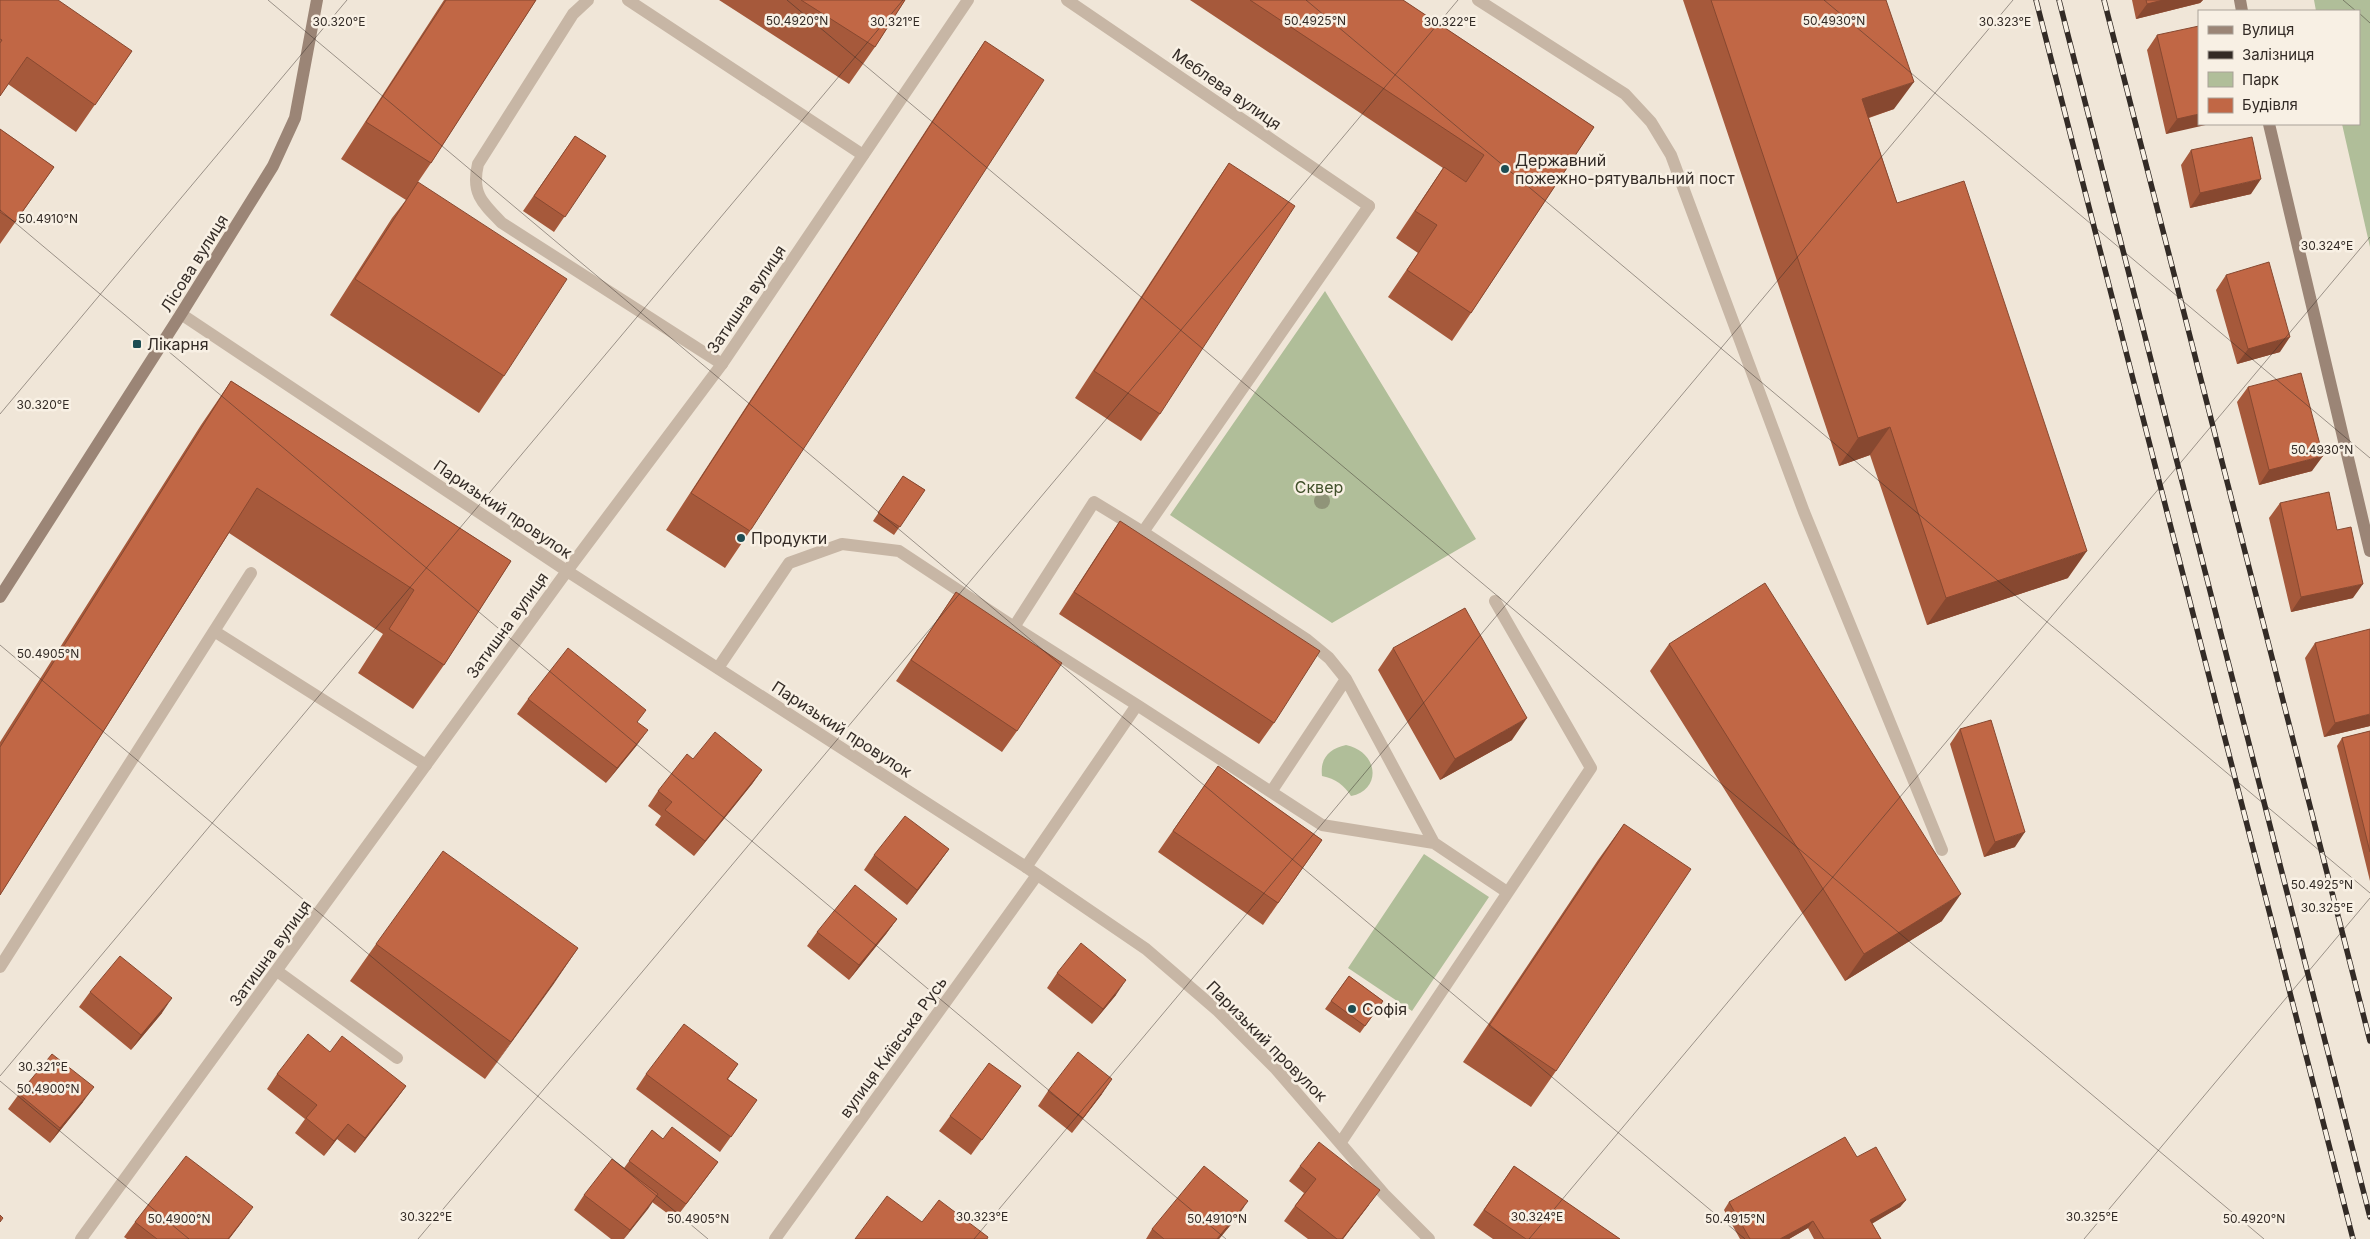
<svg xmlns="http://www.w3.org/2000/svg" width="2370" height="1239" viewBox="0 0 2370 1239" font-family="Inter,sans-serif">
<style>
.green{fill:#b0be99}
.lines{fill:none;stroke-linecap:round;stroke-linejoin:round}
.lane{stroke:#c7b6a5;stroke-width:12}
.street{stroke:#c7b6a5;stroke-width:12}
.secondary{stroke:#9b8576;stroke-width:12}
.rail-casing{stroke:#332b26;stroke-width:5.5}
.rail{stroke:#f8f0e4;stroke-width:4;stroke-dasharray:11;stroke-linecap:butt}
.tree{fill:#909479}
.wall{fill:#a6593b}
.shaded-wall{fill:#874830}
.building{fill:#c16745;stroke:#874830}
.ticks{fill:none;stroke:#332b26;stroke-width:1;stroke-opacity:0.45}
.poi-dot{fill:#1d4d53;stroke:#f8f0e4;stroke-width:2}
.labels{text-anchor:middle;stroke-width:5;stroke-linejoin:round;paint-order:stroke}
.street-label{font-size:16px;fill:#332b26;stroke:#f8f0e4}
.poi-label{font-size:16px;fill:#332b26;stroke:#f8f0e4;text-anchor:start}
.park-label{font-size:16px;fill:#41502b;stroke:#f8f0e4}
.ticks-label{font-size:12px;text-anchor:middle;fill:#332b26;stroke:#f8f0e4;stroke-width:5;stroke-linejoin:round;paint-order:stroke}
</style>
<rect width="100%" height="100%" fill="#f0e6d8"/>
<!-- green -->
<path class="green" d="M 2314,0 L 2370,0 L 2370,247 L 2342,124 L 2359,124 L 2359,11 L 2316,11 Z
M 1325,291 L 1476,539 L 1332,623 L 1170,515 Z
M 1346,745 C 1379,752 1382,790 1351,796 C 1344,785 1336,779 1322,776 C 1320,758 1329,749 1346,745 Z
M 1424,854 L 1489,897 L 1412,1011 L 1348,968 Z"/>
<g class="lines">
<!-- lane -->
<path class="lane" d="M 588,0 L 573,14 L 478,164 C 471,193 482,203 502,223 L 722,364
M 628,0 L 863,155
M 1478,0 L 1625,94 L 1651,122 L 1671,155 L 1804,512 L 1942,850
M 1369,206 L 1143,532 L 1306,639 L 1329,658 L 1346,679 L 1434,843 L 1507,892
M 1014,627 L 1137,705
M 214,631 L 426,765
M 718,668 L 789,563 L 842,544 L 899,551 L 1014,627 L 1094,502 L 1143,532
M 1271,792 L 1346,679
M 1026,867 L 1137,705 L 1322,825 L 1434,843
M 0,967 L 251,573
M 277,971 L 397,1058
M 1341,1142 L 1591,768 L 1495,601"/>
<!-- street -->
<path class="street" d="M 1067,0 L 1369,206
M 181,314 L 567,571 L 1026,867 L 1146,949 L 1218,1011 L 1276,1069 L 1384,1194 L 1429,1239
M 81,1239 L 567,571 L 722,364 L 968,0
M 775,1239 L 1037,875"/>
<!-- secondary -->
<path class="secondary" d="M 2240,0 L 2242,11
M 2269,124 L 2370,551
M 0,597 L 181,314 L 273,166 L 295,118 L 317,0"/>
<!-- rail casing -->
<g class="rail-casing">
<path id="rail" d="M 2036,0 L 2353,1239
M 2059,0 L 2370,1217
M 2104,0 L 2370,1041"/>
</g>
<!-- rail -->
<use href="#rail" class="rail"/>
</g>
<!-- trees -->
<circle class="tree" cx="1322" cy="501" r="8"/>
<!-- wall -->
<path class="wall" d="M 0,0 L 132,51 L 76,132 L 8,84 L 0,96 Z
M 444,0 L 536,0 L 431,163 L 418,182 L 504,376 L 479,413 L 330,315 L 392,218 L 406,200 L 341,159 Z
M 719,0 L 905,0 L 875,47 L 849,84 Z
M 1190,0 L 1403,0 L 1594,127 L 1471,313 L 1452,341 L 1388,297 L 1418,253 L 1396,238 L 1443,168 Z
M 1683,0 L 1886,0 L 1894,109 L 1869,118 L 1897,203 L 2068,578 L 1927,625 L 1870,455 L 1839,466 Z
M 2132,0 L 2203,0 L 2200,3 L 2136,19 Z
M 2157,35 L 2199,124 L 2166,134 L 2147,50 Z
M 985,41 L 750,531 L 725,568 L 666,530 L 960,78 Z
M 0,129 L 54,167 L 0,244 Z
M 575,136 L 606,156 L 554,232 L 523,211 Z
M 2191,150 L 2251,194 L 2190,208 L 2181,165 Z
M 1229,163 L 1160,414 L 1141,441 L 1075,398 L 1210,191 Z
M 2226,275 L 2280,352 L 2237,364 L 2216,290 Z
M 231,381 L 511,561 L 444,665 L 413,709 L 358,673 L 383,634 L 229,533 L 0,895 L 0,742 L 201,425 Z
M 2248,387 L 2312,471 L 2259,485 L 2237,402 Z
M 903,476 L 925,490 L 894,535 L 873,521 Z
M 2280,503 L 2353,598 L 2291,612 L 2269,518 Z
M 1120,521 L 1274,723 L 1259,744 L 1059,614 L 1105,543 Z
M 956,592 L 1017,731 L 1002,752 L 896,681 Z
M 2315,643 L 2370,726 L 2324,737 L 2305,658 Z
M 1669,644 L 1942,921 L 1845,981 L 1650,671 Z
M 1393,648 L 1512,740 L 1440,780 L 1378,670 Z
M 528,699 L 637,745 L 606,783 L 517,714 Z
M 1960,729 L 2015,847 L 1984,857 L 1950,744 Z
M 2370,731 L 2370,881 L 2337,746 L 2342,738 Z
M 693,759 L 762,770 L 752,784 L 694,856 L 655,825 L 661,816 L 648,806 L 658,791 Z
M 1218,766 L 1322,840 L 1263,925 L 1158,852 Z
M 1624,824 L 1556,1071 L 1531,1107 L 1463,1062 L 1598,860 Z
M 949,849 L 938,864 L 907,905 L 864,870 L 874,855 Z
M 897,919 L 886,934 L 849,980 L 807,946 L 817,932 Z
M 376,944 L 578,948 L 485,1079 L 350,981 Z
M 1057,973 L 1116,995 L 1092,1024 L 1047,988 Z
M 1349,976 L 1383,1001 L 1360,1033 L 1325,1009 Z
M 90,992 L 162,1013 L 131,1050 L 79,1007 Z
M 330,1052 L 406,1086 L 395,1101 L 355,1153 L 337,1139 L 324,1156 L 295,1133 L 305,1119 L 267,1089 L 277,1074 Z
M 738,1064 L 728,1079 L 757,1100 L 720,1152 L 636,1089 L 646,1074 Z
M 1021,1086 L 971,1155 L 939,1131 L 950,1116 Z
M 1048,1091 L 1102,1094 L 1072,1133 L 1038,1106 Z
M 19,1094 L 83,1102 L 50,1143 L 8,1109 Z
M 652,1130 L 663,1139 L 718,1162 L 675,1219 L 652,1202 L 624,1239 L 611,1239 L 574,1210 L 584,1195 L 624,1168 Z
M 1857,1157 L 1906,1200 L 1900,1207 L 1872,1223 L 1881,1239 L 1814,1239 L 1808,1228 L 1789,1239 L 1740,1239 L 1724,1210 L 1729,1202 Z
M 1300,1166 L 1369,1205 L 1343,1239 L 1308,1239 L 1284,1221 L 1304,1193 L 1289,1181 Z
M 1514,1166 L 1620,1239 L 1493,1239 L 1473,1225 Z
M 1238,1216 L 1219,1239 L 1146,1239 L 1152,1229 Z
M 135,1222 L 242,1222 L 229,1239 L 127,1239 L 124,1237 Z"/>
<!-- shaded-wall -->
<path class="shaded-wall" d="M 2163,0 L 2203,0 L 2200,3 L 2136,19 L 2147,4 Z
M 1914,82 L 1894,109 L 1843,126 L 1862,99 Z
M 2199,114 L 2199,124 L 2210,124 L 2166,134 L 2177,119 Z
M 2261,179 L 2251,194 L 2190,208 L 2200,193 Z
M 2290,337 L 2280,352 L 2237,364 L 2248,349 Z
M 1890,427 L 1870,455 L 1839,466 L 1858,438 Z
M 2323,456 L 2312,471 L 2259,485 L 2269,470 Z
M 2087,551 L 2068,578 L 1927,625 L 1946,598 Z
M 2363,584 L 2353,598 L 2291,612 L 2301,597 Z
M 2370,714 L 2370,726 L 2324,737 L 2335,723 Z
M 1527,718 L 1512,740 L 1440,780 L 1455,759 Z
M 648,730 L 637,745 L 606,783 L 617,768 Z
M 762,770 L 752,784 L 694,856 L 705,841 Z
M 2025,832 L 2015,847 L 1984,857 L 1995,842 Z
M 949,849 L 938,864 L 907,905 L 917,890 Z
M 1961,894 L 1942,921 L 1845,981 L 1864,954 Z
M 897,919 L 886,934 L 849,980 L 859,965 Z
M 578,948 L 553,985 L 485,1079 L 511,1042 Z
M 1126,980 L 1116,995 L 1092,1024 L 1103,1009 Z
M 172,998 L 162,1013 L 131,1050 L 141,1035 Z
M 1112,1079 L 1102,1094 L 1072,1133 L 1083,1118 Z
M 406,1086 L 395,1101 L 355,1153 L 365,1138 Z
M 94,1087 L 83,1102 L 50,1143 L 60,1128 Z
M 348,1124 L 337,1139 L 324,1156 L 334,1141 Z
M 718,1162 L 707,1177 L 675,1219 L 686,1204 Z
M 1380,1190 L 1343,1239 L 1342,1239 Z
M 658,1194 L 648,1209 L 624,1239 L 630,1230 Z
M 1906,1200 L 1900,1207 L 1865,1228 L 1870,1220 Z
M 1248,1201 L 1238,1216 L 1219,1239 L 1217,1239 Z
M 253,1207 L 242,1222 L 229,1239 L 228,1239 Z
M 1813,1221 L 1808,1228 L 1789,1239 L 1780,1239 Z"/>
<!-- building -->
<path class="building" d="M 0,0 L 58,0 L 132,51 L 95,105 L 27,57 L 0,96 L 0,43 L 2,40 L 0,39 Z
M 446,0 L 536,0 L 431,163 L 366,122 Z
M 801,0 L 905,0 L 875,47 Z
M 1250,0 L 1403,0 L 1594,127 L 1471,313 L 1407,270 L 1437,225 L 1415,211 L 1444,167 L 1466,182 L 1484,155 Z
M 1711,0 L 1886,0 L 1914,82 L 1862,99 L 1897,203 L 1964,181 L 2087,551 L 1946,598 L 1890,427 L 1858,438 Z
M 2146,0 L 2163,0 L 2147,4 Z
M 2199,26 L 2199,114 L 2177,119 L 2157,35 Z
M 985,41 L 1044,80 L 750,531 L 691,493 Z
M 0,129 L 54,167 L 15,222 L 0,212 Z
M 575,136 L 606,156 L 565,217 L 534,196 Z
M 2252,137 L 2261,179 L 2200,193 L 2191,150 Z
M 1229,163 L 1295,206 L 1160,414 L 1094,371 Z
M 418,182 L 567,279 L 504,376 L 355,279 Z
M 2269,262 L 2290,337 L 2248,349 L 2226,275 Z
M 2301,373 L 2323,456 L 2269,470 L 2248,387 Z
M 231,381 L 511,561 L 444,665 L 389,629 L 414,590 L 257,488 L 0,895 L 0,747 Z
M 903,476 L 925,490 L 900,527 L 878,513 Z
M 2329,492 L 2337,530 L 2351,527 L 2363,584 L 2301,597 L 2280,503 Z
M 1120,521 L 1320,651 L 1274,723 L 1074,592 Z
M 1765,583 L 1961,894 L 1864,954 L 1669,644 Z
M 956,592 L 1062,663 L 1017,731 L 911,660 Z
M 1465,608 L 1527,718 L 1455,759 L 1393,648 Z
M 2370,629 L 2370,714 L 2335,723 L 2315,643 Z
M 568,648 L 646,710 L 637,722 L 648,730 L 617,768 L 528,699 Z
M 1991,720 L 2025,832 L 1995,842 L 1960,729 Z
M 2370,731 L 2370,852 L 2342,738 Z
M 715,732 L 762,770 L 705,841 L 665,810 L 672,802 L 658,791 L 687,754 L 693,759 Z
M 1218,766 L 1322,840 L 1278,903 L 1173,831 Z
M 905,816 L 949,849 L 917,890 L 874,855 Z
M 1624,824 L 1691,869 L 1556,1071 L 1489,1026 Z
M 443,851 L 578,948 L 511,1042 L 376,944 Z
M 855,885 L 897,919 L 859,965 L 817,932 Z
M 1081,943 L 1126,980 L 1103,1009 L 1057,973 Z
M 120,956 L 172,998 L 141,1035 L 90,992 Z
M 1349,976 L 1383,1001 L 1365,1026 L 1331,1001 Z
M 684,1024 L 738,1064 L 727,1079 L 757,1100 L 731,1137 L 646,1074 Z
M 308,1034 L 330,1052 L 342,1036 L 406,1086 L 365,1138 L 348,1124 L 334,1141 L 306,1118 L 317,1105 L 277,1074 Z
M 1078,1052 L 1112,1079 L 1083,1118 L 1048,1091 Z
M 52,1054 L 94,1087 L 60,1128 L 19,1094 Z
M 989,1063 L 1021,1086 L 982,1140 L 950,1116 Z
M 672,1127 L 718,1162 L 686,1204 L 629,1161 L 652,1130 L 663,1139 Z
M 1845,1137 L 1857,1157 L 1876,1147 L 1906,1200 L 1870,1220 L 1881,1239 L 1824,1239 L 1813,1221 L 1780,1239 L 1750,1239 L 1729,1202 Z
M 1319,1142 L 1380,1190 L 1342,1239 L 1337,1239 L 1295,1206 L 1316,1179 L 1300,1166 Z
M 186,1156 L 253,1207 L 228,1239 L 157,1239 L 135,1222 Z
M 612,1159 L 658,1194 L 630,1230 L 584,1195 Z
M 1204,1166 L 1248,1201 L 1217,1239 L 1164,1239 L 1152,1229 Z
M 1514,1166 L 1620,1239 L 1526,1239 L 1484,1210 Z
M 887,1196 L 922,1222 L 939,1200 L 988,1237 L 987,1239 L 855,1239 Z
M 0,1215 L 3,1218 L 0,1222 Z"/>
<!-- ticks -->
<path class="ticks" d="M 268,0 L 1745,1239M 787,0 L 2264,1239M 1306,0 L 2370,893M 1824,0 L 2370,458M 2343,0 L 2356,11M 2359,13 L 2370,23M 0,210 L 1226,1239M 0,414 L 347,0M 0,645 L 708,1239M 0,1076 L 903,0M 0,1081 L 189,1239M 418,1239 L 1458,0M 974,1239 L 2013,0M 1529,1239 L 2370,237M 2084,1239 L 2370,898"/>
<!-- markers -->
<g class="poi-dot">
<circle cx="1505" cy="169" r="5"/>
<rect x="132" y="339" width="10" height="10" rx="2.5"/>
<circle cx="741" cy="538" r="5"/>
<circle cx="1352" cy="1009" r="5"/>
</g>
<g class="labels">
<!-- street labels -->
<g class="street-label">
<text transform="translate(1227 89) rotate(35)" y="6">Меблева вулиця</text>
<text transform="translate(194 263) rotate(-58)" y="6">Лісова вулиця</text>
<text transform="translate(746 299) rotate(-56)" y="6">Затишна вулиця</text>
<text transform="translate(503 509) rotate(34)" y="6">Паризький провулок</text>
<text transform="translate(507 625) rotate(-54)" y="6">Затишна вулиця</text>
<text transform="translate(842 729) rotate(33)" y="6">Паризький провулок</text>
<text transform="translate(270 953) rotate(-54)" y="6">Затишна вулиця</text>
<text transform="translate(1267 1041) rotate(45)" y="6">Паризький провулок</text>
<text transform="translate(893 1047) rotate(-54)" y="6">вулиця Київська Русь</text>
</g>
<!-- poi labels -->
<g class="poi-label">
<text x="1515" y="166">Державний<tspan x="1515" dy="18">пожежно-рятувальний пост</tspan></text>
<text x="147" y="350">Лікарня</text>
<text x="751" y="544">Продукти</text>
<text x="1362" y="1015">Софія</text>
</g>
<!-- park labels -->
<g class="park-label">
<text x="1319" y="493">Сквер</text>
</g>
</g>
<g class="ticks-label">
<text x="797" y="25">50.4920°N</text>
<text x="1315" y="25">50.4925°N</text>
<text x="1834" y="25">50.4930°N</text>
<text x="339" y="26">30.320°E</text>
<text x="895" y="26">30.321°E</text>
<text x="1450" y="26">30.322°E</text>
<text x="2005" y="26">30.323°E</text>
<text x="48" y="223">50.4910°N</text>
<text x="2327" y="250">30.324°E</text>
<text x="43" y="409">30.320°E</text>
<text x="2322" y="454">50.4930°N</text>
<text x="48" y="658">50.4905°N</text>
<text x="2322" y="889">50.4925°N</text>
<text x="2327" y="912">30.325°E</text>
<text x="43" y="1071">30.321°E</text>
<text x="48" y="1093">50.4900°N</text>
<text x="426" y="1221">30.322°E</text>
<text x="982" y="1221">30.323°E</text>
<text x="1537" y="1221">30.324°E</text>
<text x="2092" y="1221">30.325°E</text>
<text x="179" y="1223">50.4900°N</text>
<text x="698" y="1223">50.4905°N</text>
<text x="1217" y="1223">50.4910°N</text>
<text x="1735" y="1223">50.4915°N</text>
<text x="2254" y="1223">50.4920°N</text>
</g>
<!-- legend -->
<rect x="2198" y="10" width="162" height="115" fill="#f8f0e4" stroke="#a9a198"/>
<rect x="2208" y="26" width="25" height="8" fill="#9b8576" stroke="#a9a198"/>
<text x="2242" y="35" font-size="15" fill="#332b26">Вулиця</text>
<rect x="2208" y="51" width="25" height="8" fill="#332b26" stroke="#a9a198"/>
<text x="2242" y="60" font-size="15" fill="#332b26">Залізниця</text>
<rect x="2208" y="72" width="25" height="15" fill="#b0be99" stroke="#a9a198"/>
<text x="2242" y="85" font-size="15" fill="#332b26">Парк</text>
<rect x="2208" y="98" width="25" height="15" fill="#c16745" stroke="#a9a198"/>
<text x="2242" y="110" font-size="15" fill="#332b26">Будівля</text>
</svg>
